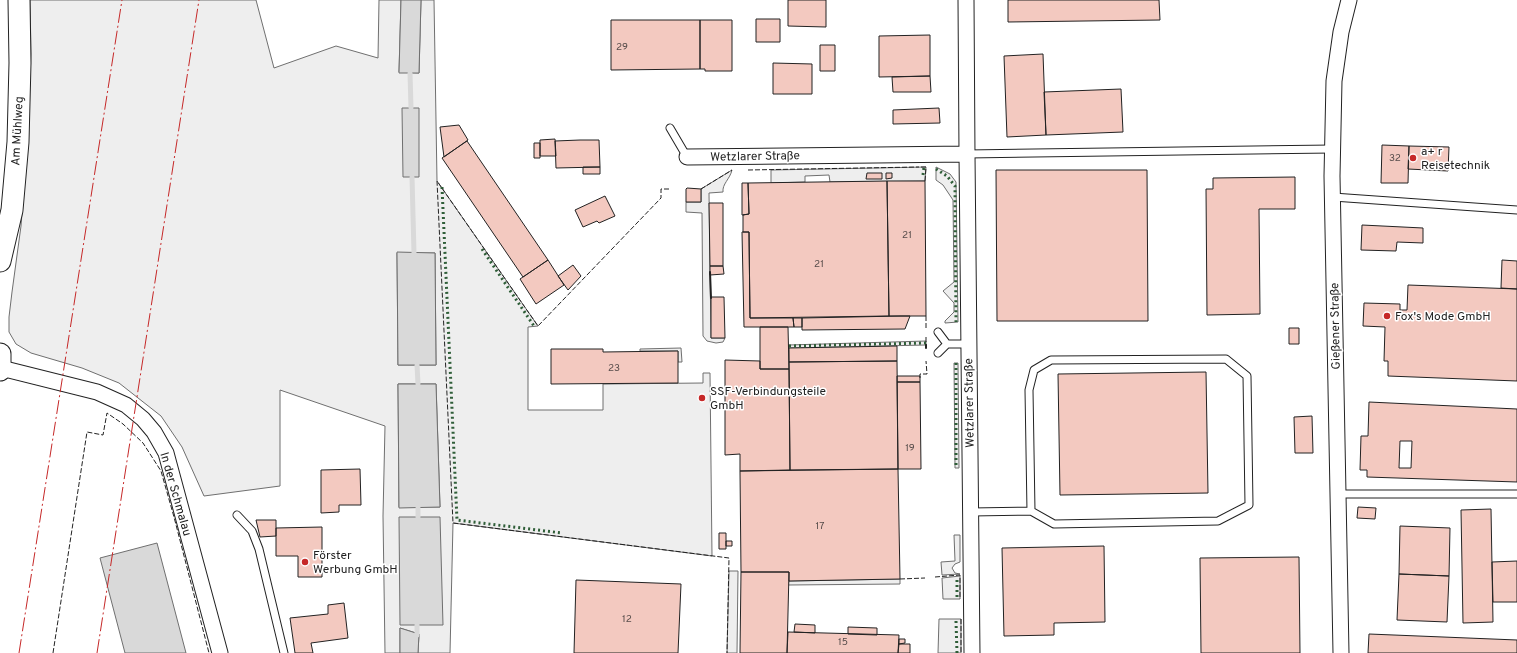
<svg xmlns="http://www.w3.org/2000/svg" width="1517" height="653" viewBox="0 0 1517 653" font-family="Overpass,sans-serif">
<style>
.green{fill:#eee;stroke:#6f6f6f;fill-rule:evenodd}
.water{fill:#d9d9d9;stroke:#6f6f6f}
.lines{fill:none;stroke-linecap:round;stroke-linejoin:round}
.stream{stroke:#d9d9d9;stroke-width:5}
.building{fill:#f3c9c0;stroke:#222;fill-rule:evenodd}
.lane-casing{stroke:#222;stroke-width:9}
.street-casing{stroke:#222;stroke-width:17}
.secondary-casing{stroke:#222;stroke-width:23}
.lane{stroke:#fff;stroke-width:7}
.street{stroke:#fff;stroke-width:15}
.secondary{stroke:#fff;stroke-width:21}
.hedge{stroke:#2f5e38;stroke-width:3;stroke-dasharray:2 3;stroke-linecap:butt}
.fence{stroke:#222;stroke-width:1;stroke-dasharray:5 2;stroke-linecap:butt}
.wall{stroke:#222;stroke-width:2}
.power{stroke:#c62828;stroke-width:1;stroke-dasharray:14 3 2 3;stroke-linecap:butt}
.poi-dot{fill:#c62828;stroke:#fff;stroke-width:1.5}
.labels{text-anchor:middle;stroke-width:3;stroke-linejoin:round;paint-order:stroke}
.number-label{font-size:10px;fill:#564c4a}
.street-label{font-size:12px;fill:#222;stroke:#fff}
.poi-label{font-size:12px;fill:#222;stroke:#fff;text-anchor:start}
</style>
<rect width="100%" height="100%" fill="#fff"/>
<!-- green -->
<path class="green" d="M 30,0 L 256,0 L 274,68 L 336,46 L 378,58 L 379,0 L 401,0 L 399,72 L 419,73 L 421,0 L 434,0 L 437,181 L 538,326 L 528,327 L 528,410 L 603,410 L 603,384 L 703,383 L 703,373 L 710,373 L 712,556 L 453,523 L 450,653 L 418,653 L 419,634 L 400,628 L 400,653 L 385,653 L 383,516 L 385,426 L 280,390 L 280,486 L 204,496 L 182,447 L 161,416 L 119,383 L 82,368 L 31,353 L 16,344 L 9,332 L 9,317 L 12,292 L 21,226 L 27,145 L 31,54 ZM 397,253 L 435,253 L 436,365 L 398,365 ZM 398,384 L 436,384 L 440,507 L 399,507 Z
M 926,167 L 925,181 L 830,182 L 829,175 L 805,176 L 805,182 L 771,183 L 771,170 Z
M 936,167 L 950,174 L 956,182 L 958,322 L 945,323 L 945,321 L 954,312 L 954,303 L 943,291 L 954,282 L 953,200 L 943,185 L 936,180 Z
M 732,170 C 730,179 722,184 723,192 L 709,193 L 711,338 L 725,338 L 723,342 L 716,343 L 707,341 L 703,336 L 702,213 L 686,212 L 686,202 L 701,202 L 701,189 Z
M 926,341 L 926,345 L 789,348 L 788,345 Z
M 681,348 L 682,362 L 678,362 L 678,351 L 640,351 L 640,349 Z
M 954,363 L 958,363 L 959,468 L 955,468 Z
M 954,535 L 960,535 L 960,562 L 955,564 L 952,568 L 955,573 L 960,574 L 942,575 L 941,562 L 955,561 Z
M 729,571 L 738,571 L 737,653 L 727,653 Z
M 960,576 L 960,599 L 943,599 L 942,578 Z
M 900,579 L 900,584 L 788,585 L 789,581 Z
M 939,619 L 961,619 L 961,653 L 938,653 Z"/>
<!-- water -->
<path class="water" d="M 401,0 L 421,0 L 419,73 L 399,73 Z
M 402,108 L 419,108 L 419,177 L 403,177 Z
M 397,252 L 435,253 L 436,365 L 398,365 Z
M 398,384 L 436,384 L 440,507 L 399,508 Z
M 399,517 L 440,517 L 443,625 L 400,625 Z
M 157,543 L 186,653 L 125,653 L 100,558 Z
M 400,628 L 419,634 L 418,653 L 400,653 Z"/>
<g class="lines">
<!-- stream -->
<path class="stream" d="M 410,73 L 411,108
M 412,177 L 414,253
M 417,365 L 418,384
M 418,508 L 418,517
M 417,625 L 417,635"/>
</g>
<!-- building -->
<path class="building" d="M 788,0 L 826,0 L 826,27 L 788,26 Z
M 1008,0 L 1159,0 L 1160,20 L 1008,22 Z
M 756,19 L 780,19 L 780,42 L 756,42 Z
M 611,20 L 700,20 L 700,69 L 611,70 Z
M 700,20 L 732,20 L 732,71 L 705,71 L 705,69 L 700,69 Z
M 930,35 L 930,76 L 879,77 L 879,36 Z
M 820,45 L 835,45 L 835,71 L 820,71 Z
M 1043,54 L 1046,135 L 1007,137 L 1004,56 Z
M 773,63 L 812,64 L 812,94 L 773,94 Z
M 930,76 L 931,92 L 893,92 L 892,77 Z
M 1121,89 L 1123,132 L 1046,135 L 1044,92 Z
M 939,108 L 940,123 L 893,124 L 893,110 Z
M 459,125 L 468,140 L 444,157 L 440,127 Z
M 555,139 L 556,156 L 540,156 L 540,140 Z
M 580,140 L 599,140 L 600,167 L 556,168 L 555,141 Z
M 467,141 L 548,260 L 523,277 L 442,158 Z
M 534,143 L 540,143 L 540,158 L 534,158 Z
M 1382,145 L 1409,146 L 1408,183 L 1381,183 Z
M 1409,146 L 1449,147 L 1448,171 L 1408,169 Z
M 583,167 L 600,167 L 600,174 L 583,174 Z
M 996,170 L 1147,170 L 1148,321 L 997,321 Z
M 867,173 L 882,173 L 882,179 L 866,179 Z
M 886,173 L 892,173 L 892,178 L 886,179 Z
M 1295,177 L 1295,209 L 1259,209 L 1260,314 L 1207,315 L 1206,189 L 1213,189 L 1213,178 Z
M 887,181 L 925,181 L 926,316 L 889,316 Z
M 887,181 L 889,316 L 750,318 L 749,232 L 743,232 L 743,215 L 749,214 L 748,183 Z
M 742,183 L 748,183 L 749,214 L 742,215 Z
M 687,188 L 701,189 L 701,202 L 686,202 L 686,189 Z
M 605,196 L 615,216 L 599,223 L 597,221 L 583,227 L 575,210 Z
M 709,203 L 723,203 L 723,266 L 710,266 Z
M 1362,225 L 1423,228 L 1423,243 L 1397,242 L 1396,251 L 1361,250 Z
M 742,232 L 749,232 L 750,318 L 793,318 L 794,327 L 744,327 Z
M 548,260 L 564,285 L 536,304 L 520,279 Z
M 1502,260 L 1517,261 L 1517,289 L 1501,288 Z
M 573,265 L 581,276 L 568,290 L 558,276 Z
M 710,266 L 723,266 L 724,274 L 710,275 Z
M 1408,285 L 1517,289 L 1517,381 L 1388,376 L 1388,361 L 1384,361 L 1385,327 L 1363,326 L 1364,303 L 1400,304 L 1400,310 L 1407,310 Z
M 711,297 L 724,297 L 725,338 L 711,338 Z
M 901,316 L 910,316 L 905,329 L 802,330 L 802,318 Z
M 793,318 L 802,318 L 802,327 L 794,327 Z
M 760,327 L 788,327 L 789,369 L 760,369 Z
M 1289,328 L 1299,328 L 1299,344 L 1289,344 Z
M 897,346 L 897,361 L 789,362 L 789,348 Z
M 551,349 L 603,349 L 603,352 L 678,351 L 678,383 L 551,384 Z
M 725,360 L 760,361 L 760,369 L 789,369 L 790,470 L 740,471 L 740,454 L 725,455 Z
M 897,361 L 898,469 L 790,470 L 789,362 Z
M 1206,372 L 1208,493 L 1060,495 L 1058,374 Z
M 897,376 L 920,376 L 920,382 L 897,382 Z
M 897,382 L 920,382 L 921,469 L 898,469 Z
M 1369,402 L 1517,409 L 1517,482 L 1367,477 L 1367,470 L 1360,470 L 1361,436 L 1368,436 ZM 1400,441 L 1412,441 L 1411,468 L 1399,468 Z
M 1312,416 L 1313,453 L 1295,453 L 1294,417 Z
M 360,469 L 361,505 L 339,505 L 339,512 L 321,513 L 321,470 Z
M 898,469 L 900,579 L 789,581 L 789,572 L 741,572 L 740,471 Z
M 1358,507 L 1376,508 L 1375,519 L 1357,518 Z
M 1491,509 L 1493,622 L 1463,623 L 1461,510 Z
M 256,520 L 276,520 L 276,536 L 260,537 Z
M 1400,526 L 1450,528 L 1449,576 L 1399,574 Z
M 322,527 L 322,577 L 298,577 L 298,556 L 276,556 L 276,528 Z
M 719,533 L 726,533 L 726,549 L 719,549 Z
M 726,541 L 732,541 L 732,546 L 726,546 Z
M 1104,546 L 1105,622 L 1054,623 L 1054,635 L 1004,636 L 1002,548 Z
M 1299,557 L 1300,653 L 1201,653 L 1200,558 Z
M 1517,561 L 1517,602 L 1493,602 L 1492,562 Z
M 741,572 L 789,572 L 787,653 L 740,653 Z
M 1399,574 L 1449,576 L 1447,622 L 1397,620 Z
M 576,580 L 681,584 L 678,653 L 574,653 Z
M 344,603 L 348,638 L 311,643 L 313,653 L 295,653 L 290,618 L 328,614 L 328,605 Z
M 795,624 L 815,625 L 815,633 L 794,632 Z
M 848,627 L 877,628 L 877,635 L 848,634 Z
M 788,632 L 899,635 L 898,653 L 787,653 Z
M 1369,634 L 1517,640 L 1517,653 L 1368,653 Z
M 899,639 L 905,639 L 905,643 L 899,644 Z
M 899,644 L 910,644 L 910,653 L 898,653 Z"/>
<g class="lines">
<!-- lane casing -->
<g class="lane-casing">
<path id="lane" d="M 670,128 L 687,157
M 967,154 L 1333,149
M 1333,197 L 1517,210
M 938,332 L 947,344
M 947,344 L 969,344
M 938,353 L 947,344
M 1338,494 L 1517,494
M 971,512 L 1031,511 L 1054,524 L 1218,521 L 1249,505 L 1247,376 L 1226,359 L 1051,360 L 1034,370 L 1029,390 L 1031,511
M 237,515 L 252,531 L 259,549 L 284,653"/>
</g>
<!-- street casing -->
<g class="street-casing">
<path id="street" d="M 966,0 L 967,154 L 972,653
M 687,157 L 967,154
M 1,368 L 97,392 L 126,405 L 143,419 L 154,432 L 166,453 L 220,653
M 1341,653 L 1332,176 L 1334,81 L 1341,32 L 1349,0"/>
</g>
<!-- secondary casing -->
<g class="secondary-casing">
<path id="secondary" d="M 0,261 L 12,210 L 18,142 L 20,63 L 19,0
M 0,354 L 0,370"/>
</g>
<!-- lane -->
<use href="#lane" class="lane"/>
<!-- street -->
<use href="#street" class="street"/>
<!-- secondary -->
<use href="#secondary" class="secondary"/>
<!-- hedge -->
<path class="hedge" d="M 936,169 L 947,176 L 955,186 L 956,322
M 923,175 L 924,167
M 442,187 L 457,520 L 562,533
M 482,249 L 534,326
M 789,346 L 926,343
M 956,363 L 956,468
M 957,597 L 957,578
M 956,621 L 957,653"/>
<!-- fence -->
<path class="fence" d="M 921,167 L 926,167 L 925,181
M 748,170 L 919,167
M 669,189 L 661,189 L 661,198 L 538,326 L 437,181 L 453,523 L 729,558 L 727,653
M 701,189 L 732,170
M 926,328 L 926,316
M 926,337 L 926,345
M 920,378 L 920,374 L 927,374 L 926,361
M 935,577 L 960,575 L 960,599
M 900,579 L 925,578
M 961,619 L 961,653
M 53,653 L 87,432 L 103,435 L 107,413 L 123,424 L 143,443 L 161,471 L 174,517 L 209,653"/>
<!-- wall -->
<path class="wall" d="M 710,272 L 711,298
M 926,348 L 926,345"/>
<!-- power -->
<path class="power" d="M 19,653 L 122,0
M 97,653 L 199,0"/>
</g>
<!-- markers -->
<g class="poi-dot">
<circle cx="1413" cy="158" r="4"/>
<circle cx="1387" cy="316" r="4"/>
<circle cx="702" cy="398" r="4"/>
<circle cx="305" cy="562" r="4"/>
</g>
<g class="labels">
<!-- number labels -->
<g class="number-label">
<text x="622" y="50">29</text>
<text x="1395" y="161">32</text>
<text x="907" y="238">21</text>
<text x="819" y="267">21</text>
<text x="614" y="371">23</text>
<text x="910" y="451">19</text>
<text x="820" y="529">17</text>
<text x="627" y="622">12</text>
<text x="843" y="645">15</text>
</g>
<!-- street labels -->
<g class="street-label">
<text transform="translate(17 131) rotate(-87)" y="4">Am Mühlweg</text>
<text transform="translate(755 156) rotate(-1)" y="4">Wetzlarer Straße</text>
<text transform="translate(1335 326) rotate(-91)" y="4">Gießener Straße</text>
<text transform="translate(969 403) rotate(-91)" y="4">Wetzlarer Straße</text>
<text transform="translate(176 494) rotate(74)" y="4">In der Schmalau</text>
</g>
<!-- poi labels -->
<g class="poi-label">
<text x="1421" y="155">a+ r<tspan x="1421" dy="14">Reisetechnik</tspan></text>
<text x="1395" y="320">Fox's Mode GmbH</text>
<text x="710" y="395">SSF-Verbindungsteile<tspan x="710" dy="14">GmbH</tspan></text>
<text x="313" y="559">Förster<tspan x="313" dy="14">Werbung GmbH</tspan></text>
</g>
</g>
</svg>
